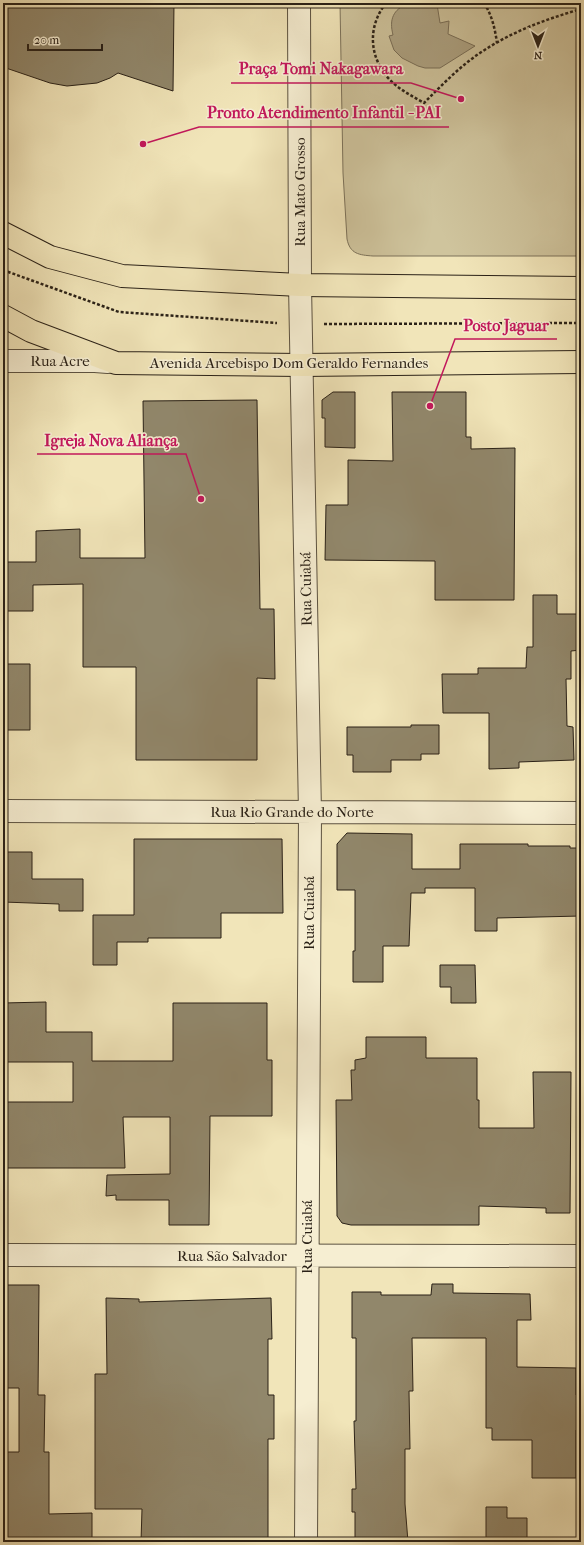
<svg xmlns="http://www.w3.org/2000/svg" width="584" height="1545" viewBox="0 0 584 1545" font-family="'IM FELL French Canon',serif">
<style>
.green{fill:#cfc49d;stroke:#7c725a}
.water{fill:#ada282;stroke:#796e57}
.building{fill:#91876b;stroke:#2a2117}
.lines{fill:none;stroke-linecap:round;stroke-linejoin:round}
.street-casing{stroke:#5c5240;stroke-width:24}
.primary-casing{stroke:#2a2117;stroke-width:24}
.path{stroke:#2a2117;stroke-width:2.5;stroke-dasharray:3 2;stroke-linecap:butt}
.street{stroke:#f6eed2;stroke-width:22}
.primary{stroke:#f1e5b9;stroke-width:22}
.labels{text-anchor:middle;stroke-width:3;stroke-linejoin:round;paint-order:stroke}
.street-label{font-size:15px;fill:#2a2117;stroke:#f6eed2}
.leader{fill:none;stroke:#c2185b;stroke-width:1.5}
.callout-dot{fill:#c2185b;stroke:#f6eed2;stroke-width:1.5}
.callout-label{font-size:16px;text-anchor:middle;font-weight:bold;fill:#c2185b;stroke:#f6eed2;stroke-width:3;stroke-linejoin:round;paint-order:stroke}
</style>
<rect width="100%" height="100%" fill="#f1e5b9"/>
<filter id="stains"><feTurbulence type="fractalNoise" baseFrequency=".005" numOctaves="4"/><feColorMatrix values="0 0 0 0 .2 0 0 0 0 .09 0 0 0 0 .02 0 0 0 .5 -.17"/></filter>
<radialGradient id="worn" r=".72"><stop offset=".6" stop-color="#630" stop-opacity="0"/><stop offset="1" stop-color="#630" stop-opacity=".3"/></radialGradient>
<!-- green -->
<path class="green" d="M 340,3 L 581,3 L 581,256 L 373,256 C 359,255 350,254 347,239 L 343,173 Z"/>
<!-- water -->
<path class="water" d="M 408,3 L 437,4 L 440,23 L 449,21 L 448,34 L 475,46 L 440,68 L 425,68 L 418,66 L 402,58 L 394,50 L 389,36 L 393,35 C 389,19 393,10 408,3 Z"/>
<!-- building -->
<path class="building" d="M 3,3 L 174,3 L 173,91 L 118,73 L 110,78 L 97,83 L 67,86 L 50,83 L 3,67 Z
M 333,392 L 355,392 L 355,448 L 325,447 L 325,418 L 322,418 L 322,400 Z
M 392,392 L 466,392 L 466,437 L 471,437 L 471,449 L 515,448 L 514,600 L 435,600 L 435,561 L 325,560 L 326,505 L 348,505 L 348,460 L 393,461 Z
M 257,400 L 260,609 L 274,609 L 275,679 L 257,678 L 257,760 L 136,760 L 136,667 L 83,667 L 83,584 L 33,585 L 33,611 L 3,611 L 3,562 L 36,562 L 36,531 L 80,529 L 80,558 L 145,558 L 143,401 Z
M 533,595 L 557,595 L 557,614 L 581,614 L 581,650 L 571,651 L 571,679 L 566,679 L 567,726 L 573,727 L 574,760 L 519,762 L 519,768 L 489,769 L 489,713 L 443,713 L 442,674 L 478,674 L 478,668 L 526,668 L 527,647 L 533,647 Z
M 3,664 L 30,664 L 30,730 L 3,730 Z
M 411,725 L 439,725 L 439,754 L 421,754 L 421,760 L 391,760 L 391,772 L 353,772 L 353,755 L 347,755 L 347,727 L 411,727 Z
M 347,833 L 412,834 L 412,869 L 460,869 L 460,844 L 528,844 L 528,846 L 570,846 L 570,848 L 581,848 L 581,916 L 497,918 L 497,931 L 475,931 L 475,888 L 425,888 L 425,893 L 411,893 L 409,946 L 383,946 L 383,982 L 353,982 L 353,951 L 355,951 L 355,890 L 337,890 L 337,844 Z
M 134,839 L 282,839 L 283,913 L 221,913 L 221,938 L 148,938 L 148,942 L 117,942 L 117,965 L 93,965 L 93,915 L 134,915 Z
M 3,852 L 32,852 L 32,879 L 83,879 L 83,911 L 59,911 L 59,904 L 3,902 Z
M 440,965 L 475,965 L 476,1003 L 451,1003 L 451,987 L 440,987 Z
M 46,1002 L 46,1032 L 92,1032 L 92,1061 L 173,1061 L 173,1003 L 267,1003 L 267,1060 L 272,1060 L 272,1116 L 210,1116 L 209,1225 L 169,1225 L 169,1200 L 116,1200 L 116,1195 L 106,1196 L 107,1175 L 170,1174 L 170,1117 L 123,1117 L 125,1168 L 3,1168 L 3,1102 L 73,1102 L 73,1062 L 3,1062 L 3,1003 Z
M 366,1037 L 426,1037 L 426,1058 L 477,1058 L 477,1100 L 479,1100 L 479,1128 L 534,1128 L 533,1072 L 571,1072 L 570,1213 L 546,1213 L 546,1208 L 479,1206 L 479,1225 L 351,1225 L 342,1223 L 337,1216 L 336,1100 L 352,1100 L 351,1070 L 355,1070 L 355,1060 L 366,1058 Z
M 432,1284 L 453,1284 L 453,1293 L 530,1294 L 531,1320 L 517,1320 L 517,1367 L 576,1368 L 576,1395 L 581,1395 L 581,1430 L 576,1430 L 576,1478 L 532,1478 L 532,1440 L 492,1440 L 492,1428 L 486,1428 L 486,1338 L 412,1338 L 413,1391 L 409,1391 L 410,1449 L 405,1449 L 405,1504 L 408,1542 L 355,1542 L 355,1512 L 352,1512 L 352,1489 L 356,1489 L 354,1421 L 356,1421 L 356,1338 L 352,1338 L 352,1292 L 381,1292 L 381,1295 L 431,1295 Z
M 3,1285 L 39,1285 L 38,1395 L 45,1395 L 44,1452 L 49,1452 L 49,1514 L 92,1513 L 92,1542 L 3,1542 L 3,1452 L 19,1452 L 19,1388 L 3,1388 Z
M 106,1298 L 139,1299 L 139,1302 L 271,1298 L 272,1339 L 268,1339 L 268,1395 L 274,1395 L 274,1439 L 268,1439 L 268,1542 L 141,1542 L 142,1509 L 95,1509 L 95,1374 L 107,1374 Z
M 486,1507 L 507,1507 L 507,1518 L 527,1518 L 527,1542 L 486,1542 Z"/>
<g class="lines">
<!-- street casing -->
<g class="street-casing">
<path id="street" d="M 299,3 L 300,285 L 310,813 L 306,1542
M 3,361 L 95,361 L 108,362
M 3,811 L 581,813
M 3,1255 L 581,1256"/>
</g>
<!-- primary casing -->
<g class="primary-casing">
<path id="primary" d="M 3,233 L 50,257 L 122,276 L 300,285 L 581,288
M 3,316 L 31,331 L 116,363 L 302,365 L 581,362"/>
</g>
<!-- path -->
<path class="path" d="M 386,3 C 367,27 369,58 390,80 C 400,90 412,96 424,103 C 442,85 461,65 483,51 C 513,31 547,19 581,9
M 484,3 C 492,15 495,29 497,43
M 3,270 L 119,312 L 277,323
M 324,324 L 581,323"/>
<!-- street -->
<use href="#street" class="street"/>
<!-- primary -->
<use href="#primary" class="primary"/>
</g>
<g class="labels">
<!-- street labels -->
<g class="street-label">
<text transform="translate(300 192) rotate(-90)" y="5">Rua Mato Grosso</text>
<text x="60" y="366">Rua Acre</text>
<text x="289" y="368">Avenida Arcebispo Dom Geraldo Fernandes</text>
<text transform="translate(306 589) rotate(-91)" y="5">Rua Cuiabá</text>
<text x="292" y="817">Rua Rio Grande do Norte</text>
<text transform="translate(309 913) rotate(-90)" y="5">Rua Cuiabá</text>
<text transform="translate(307 1237) rotate(-90)" y="5">Rua Cuiabá</text>
<text x="232" y="1261">Rua São Salvador</text>
</g>
</g>
<!-- callouts -->
<path class="leader" d="M461 99L411 83H231M143 144L199 127H449M430 406L455 339H557M201 499L186 454H37"/>
<g class="callout-dot">
<circle cx="461" cy="99" r="4"/>
<circle cx="143" cy="144" r="4"/>
<circle cx="430" cy="406" r="4"/>
<circle cx="201" cy="499" r="4"/>
</g>
<g class="callout-label">
<text x="321" y="74">Praça Tomi Nakagawara</text>
<text x="324" y="118">Pronto Atendimento Infantil - PAI</text>
<text x="506" y="331">Posto Jaguar</text>
<text x="111" y="446">Igreja Nova Aliança</text>
</g>
<!-- margin -->
<rect width="584" height="1545" fill="none" stroke="#f1e5b9" stroke-width="16"/>
<rect x="4" y="4" width="576" height="1537" fill="none" stroke="#2a2117" stroke-width="2"/>
<rect x="8" y="8" width="568" height="1529" fill="none" stroke="#2a2117"/>
<!-- north arrow -->
<g transform="translate(538 46) rotate(180)" stroke="#f6eed2" stroke-width="3" paint-order="stroke">
<path d="M0-3L7 15L0 10L-7 15Z" fill="#2a2117"/>
<text y="-6" font-size="11" font-weight="bold" text-anchor="middle" fill="#2a2117">N</text>
</g>
<!-- scale -->
<path d="M28 44v6h74v-6" fill="none" stroke="#2a2117" stroke-width="2"/>
<text x="34" y="44" font-size="12" fill="#2a2117" stroke="#f6eed2" stroke-width="3" paint-order="stroke">20 m</text>
<rect width="100%" height="100%" filter="url(#stains)"/>
<rect width="100%" height="100%" fill="url(#worn)"/>
</svg>
